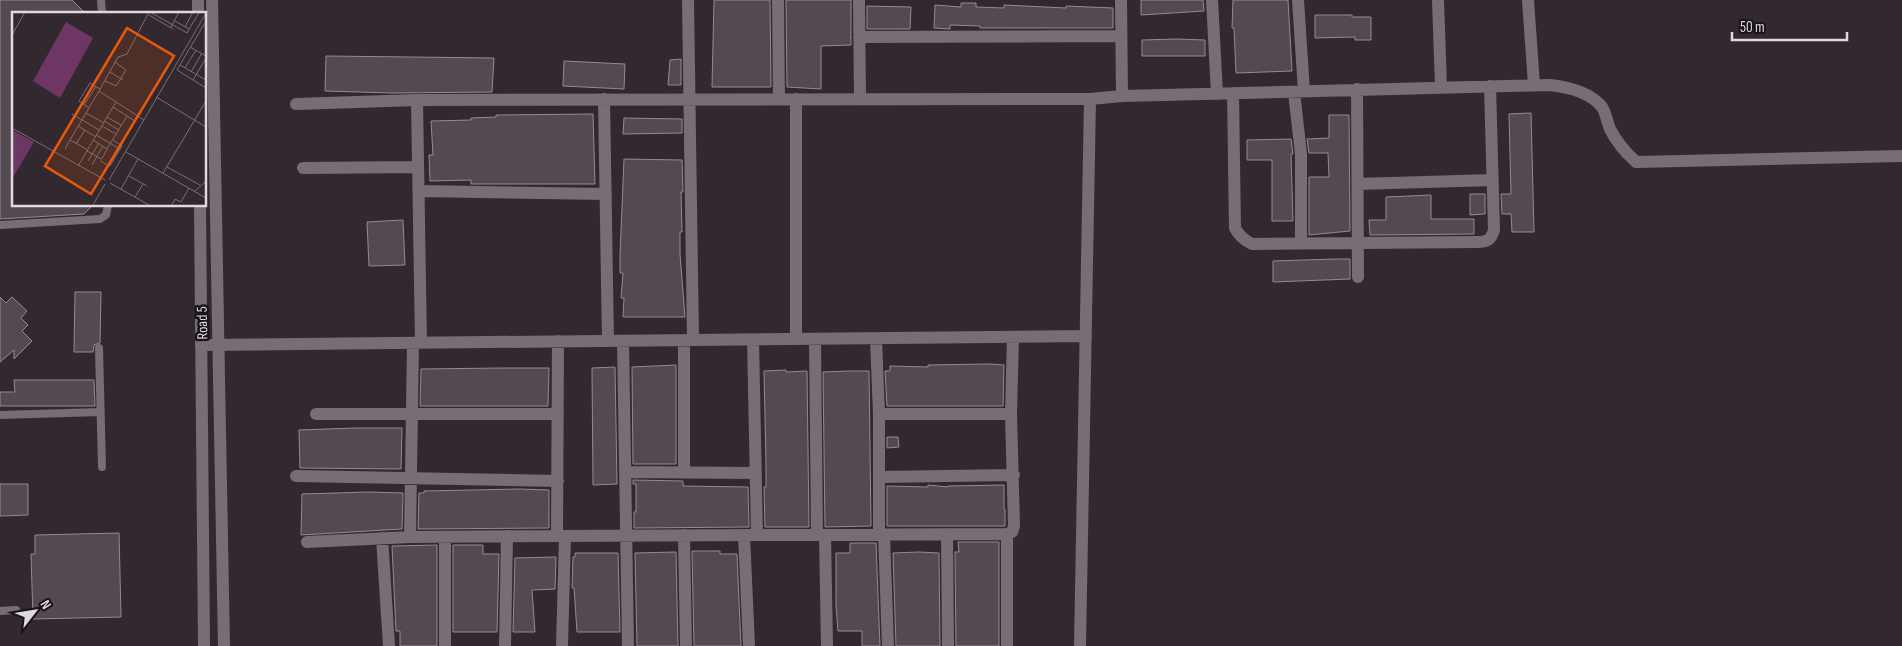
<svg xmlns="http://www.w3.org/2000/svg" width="1902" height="646" viewBox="0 0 1902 646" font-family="'Sofia Sans Condensed',sans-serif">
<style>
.building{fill:#534950;stroke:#958a92}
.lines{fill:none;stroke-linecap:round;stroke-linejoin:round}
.service{stroke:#786d75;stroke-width:8}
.minor{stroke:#786d75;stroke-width:12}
.tertiary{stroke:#786d75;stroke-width:12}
.labels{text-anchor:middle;stroke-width:5;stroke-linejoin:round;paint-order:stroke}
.street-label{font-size:15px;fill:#dfd9dd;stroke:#171316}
.inset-road{fill:none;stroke:#776f75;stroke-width:1}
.view{fill:#e8590c;fill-opacity:0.15;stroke:#e8590c;stroke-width:2.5}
.inset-edge{fill:none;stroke:#dfd9dd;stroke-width:2.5}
</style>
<rect width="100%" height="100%" fill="#322930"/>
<!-- building -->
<path class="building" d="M 0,0 L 72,0 L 86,14 L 14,14 L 14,205 L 93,205 L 84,214 L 0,219 Z
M 714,0 L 770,0 L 771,87 L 712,87 Z
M 786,0 L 851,0 L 851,45 L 821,46 L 821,89 L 787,87 Z
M 1141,0 L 1203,0 L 1204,11 L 1141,15 Z
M 1233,0 L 1288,0 L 1292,71 L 1236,73 L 1234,28 L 1232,28 Z
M 961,3 L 976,3 L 976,7 L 1004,8 L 1004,5 L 1066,8 L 1066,6 L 1113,8 L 1113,28 L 980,28 L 980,26 L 950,25 L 950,29 L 934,28 L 935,5 L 961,7 Z
M 867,6 L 911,7 L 910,29 L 867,29 Z
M 1315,15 L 1352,15 L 1352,17 L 1371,17 L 1371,40 L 1355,40 L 1355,37 L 1315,38 Z
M 1177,39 L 1205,40 L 1205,56 L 1142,56 L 1142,40 Z
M 326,56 L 494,58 L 492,92 L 391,93 L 325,91 Z
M 681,59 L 681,85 L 668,85 L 670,60 Z
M 564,61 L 625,64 L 624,89 L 563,86 Z
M 1531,113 L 1534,232 L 1512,232 L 1511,214 L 1502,214 L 1501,194 L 1511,194 L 1509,114 Z
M 593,114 L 595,184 L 471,184 L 471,180 L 430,181 L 429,155 L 433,155 L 431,121 L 471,120 L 471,118 L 496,117 L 496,115 Z
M 1329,115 L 1349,115 L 1350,231 L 1309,235 L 1309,177 L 1329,177 L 1328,153 L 1309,153 L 1307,139 L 1329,138 Z
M 624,118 L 682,119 L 682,133 L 623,134 Z
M 1291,139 L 1293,154 L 1291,154 L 1293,221 L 1272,221 L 1272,160 L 1247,160 L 1247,140 Z
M 624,159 L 682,160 L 683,192 L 681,192 L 682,232 L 680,232 L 680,254 L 685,317 L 623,317 L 624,298 L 621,298 L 623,273 L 620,273 L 620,255 Z
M 1470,194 L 1485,194 L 1485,214 L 1470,215 Z
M 1431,195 L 1431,219 L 1474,219 L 1474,234 L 1370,235 L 1369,220 L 1386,220 L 1386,197 Z
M 403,220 L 405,265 L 369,266 L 367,222 Z
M 1336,259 L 1350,259 L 1350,279 L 1273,282 L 1273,261 Z
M 75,292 L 101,292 L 100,343 L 94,345 L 93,352 L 74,352 Z
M 0,297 L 6,303 L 12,297 L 27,311 L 21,318 L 28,325 L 22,331 L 32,341 L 14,359 L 14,350 L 0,362 Z
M 989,364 L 1004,365 L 1003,406 L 887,406 L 885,371 L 890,371 L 890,366 L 928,367 L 928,365 Z
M 676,365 L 676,464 L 633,464 L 632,367 Z
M 615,367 L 617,484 L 593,485 L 592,368 Z
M 502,368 L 549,368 L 548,406 L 420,406 L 421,369 Z
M 786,370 L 786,372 L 807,371 L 809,527 L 765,527 L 764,487 L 766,487 L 766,463 L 764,371 Z
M 849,371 L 869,371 L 871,526 L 825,527 L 823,372 Z
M 14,380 L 94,380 L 95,406 L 0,406 L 0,392 L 15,392 Z
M 356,428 L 402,428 L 401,469 L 300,468 L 299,430 Z
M 887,437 L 898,437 L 899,447 L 887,448 Z
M 633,480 L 683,481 L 683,486 L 748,487 L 749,527 L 634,528 L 634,512 L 636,512 L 636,484 L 633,484 Z
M 0,484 L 28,484 L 28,515 L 0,516 Z
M 928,485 L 948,487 L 948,486 L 1004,485 L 1004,509 L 1005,509 L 1005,526 L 887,526 L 887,486 L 928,487 Z
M 519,489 L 549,490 L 549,528 L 418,529 L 419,493 L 424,493 L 424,491 Z
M 369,492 L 403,493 L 402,529 L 301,535 L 302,494 Z
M 119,533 L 121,617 L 33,619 L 31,554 L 35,554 L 35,535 Z
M 958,542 L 999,542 L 999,646 L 956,646 L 955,552 L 959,552 Z
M 850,543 L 876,543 L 880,646 L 862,646 L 862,631 L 838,631 L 836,606 L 836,553 L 850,553 Z
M 437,545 L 437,646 L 400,646 L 400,631 L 396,631 L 392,546 Z
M 453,545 L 483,545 L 483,554 L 499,554 L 497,632 L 453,632 Z
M 692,551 L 720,551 L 720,554 L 737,554 L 741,646 L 694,646 Z
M 676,552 L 678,646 L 637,646 L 635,553 Z
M 919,552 L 939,553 L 940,646 L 896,646 L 893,553 Z
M 575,553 L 618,553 L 620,632 L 577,632 L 574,588 L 572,588 L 573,557 L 575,557 Z
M 556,557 L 555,589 L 532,590 L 535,632 L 513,632 L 515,558 Z"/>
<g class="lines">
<!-- service -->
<path class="service" d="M 101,0 L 102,14
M 0,225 L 100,219 L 106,215 L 108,205
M 99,348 L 102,467
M 0,415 L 100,412
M 0,611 L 16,610"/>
<!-- minor -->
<path class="minor" d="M 688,0 L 693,340
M 778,0 L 779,99
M 859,0 L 860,99
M 1121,0 L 1122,96
M 1212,0 L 1217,94
M 1298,0 L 1304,91
M 1438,0 L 1441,87
M 1528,0 L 1534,85
M 859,37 L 1121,36
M 1357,89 L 1358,277
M 1294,92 L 1301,154 L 1301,243
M 1233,93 L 1235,228 C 1239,236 1244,240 1252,244 L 1477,242 C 1487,242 1491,240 1494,230 L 1490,86
M 604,99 L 608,341
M 796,99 L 796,339
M 417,100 L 1090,99
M 296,104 L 417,100 L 421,343
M 303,168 L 418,167
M 1358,184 L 1492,180
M 419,191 L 606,194
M 815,339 L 817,535
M 876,339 L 879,414 L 879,534
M 753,340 L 757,535
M 623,341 L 628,646
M 413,343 L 410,537 L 557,536 L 558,341
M 201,345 L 1086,336
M 316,414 L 558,414
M 879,414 L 1011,414
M 625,472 L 755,473
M 684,472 L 684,340
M 296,476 L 558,481
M 879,477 L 1014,475
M 947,534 L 948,646
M 1007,534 L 1012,532 L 1014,526 L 1011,414 L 1013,337
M 684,535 L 686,646
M 744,535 L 749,646
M 825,535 L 827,646
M 884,535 L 888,646
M 557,536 L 1007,534 L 1007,646
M 382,538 L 389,646
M 307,542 L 410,537
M 445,646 L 445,537
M 505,646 L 507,536
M 562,646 L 565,536
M 1080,646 L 1090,99 L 1122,96 L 1550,85 C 1568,87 1590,92 1602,107 C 1606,113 1607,122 1610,129 C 1617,143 1625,152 1636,162 L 1902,156"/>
<!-- tertiary -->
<path class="tertiary" d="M 198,0 L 198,14
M 212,0 L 224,646
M 200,205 L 204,646"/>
</g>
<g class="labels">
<!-- street labels -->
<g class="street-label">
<text transform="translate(202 323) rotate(-91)" y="5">Road 5</text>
</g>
</g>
<!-- overview -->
<g transform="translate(12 12)">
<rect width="194" height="194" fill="#322930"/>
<path d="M 54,10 L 81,26 L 48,86 L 21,69 ZM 0,118 L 22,130 L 0,167 Z" fill="#6d3663"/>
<path class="inset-road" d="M 138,0 L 175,21 L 177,17 L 163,9M 137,3 L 161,17M 194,9 L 165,58 L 194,76M 159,15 L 167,0M 173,15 L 181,0M 177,17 L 187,1M 0,23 L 13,0M 178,35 L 194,44M 168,53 L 194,68M 173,56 L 184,38M 98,60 L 111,68M 179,60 L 190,41M 181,68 L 194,46M 93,69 L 104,74 L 114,58 L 103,50M 144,85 L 194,115M 72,93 L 84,74M 101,95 L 115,104M 77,96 L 67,89 L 78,71 L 88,77M 74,101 L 92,111M 60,102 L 87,118M 95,105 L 109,113M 132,108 L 87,79 L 106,45 L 115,42 L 137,0M 92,109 L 107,118M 66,114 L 84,125M 90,114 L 104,122M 0,116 L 93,168M 84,123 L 108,137M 58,128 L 87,79M 64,132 L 73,118M 53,137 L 58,128 L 76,138M 95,137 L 115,104 L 123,109M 75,139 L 89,147 L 91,145 L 95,137 L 81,128M 114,140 L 194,186M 76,149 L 87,131M 88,149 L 98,154 L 110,134 L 101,128M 80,153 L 91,134M 66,154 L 104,90M 155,155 L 188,173M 151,161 L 194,89M 117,164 L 135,174M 97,168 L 194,1M 98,171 L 137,193M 109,177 L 126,147M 182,180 L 194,169M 123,185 L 131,172M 81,193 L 93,172M 160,193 L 163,187 L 169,190 L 177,176"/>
<path class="view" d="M 115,16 L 162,44 L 79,182 L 33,154 Z"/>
<rect width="194" height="194" class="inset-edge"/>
</g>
<!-- north arrow -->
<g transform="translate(35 611) rotate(59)" stroke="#171316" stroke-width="4" paint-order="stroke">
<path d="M0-4L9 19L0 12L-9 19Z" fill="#dfd9dd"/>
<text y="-8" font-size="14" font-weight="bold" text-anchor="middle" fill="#dfd9dd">N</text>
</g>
<!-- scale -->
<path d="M1732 32v8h115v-8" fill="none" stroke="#dfd9dd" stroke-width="2.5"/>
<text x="1740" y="32" font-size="15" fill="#dfd9dd" stroke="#171316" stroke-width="4" paint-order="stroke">50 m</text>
</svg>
